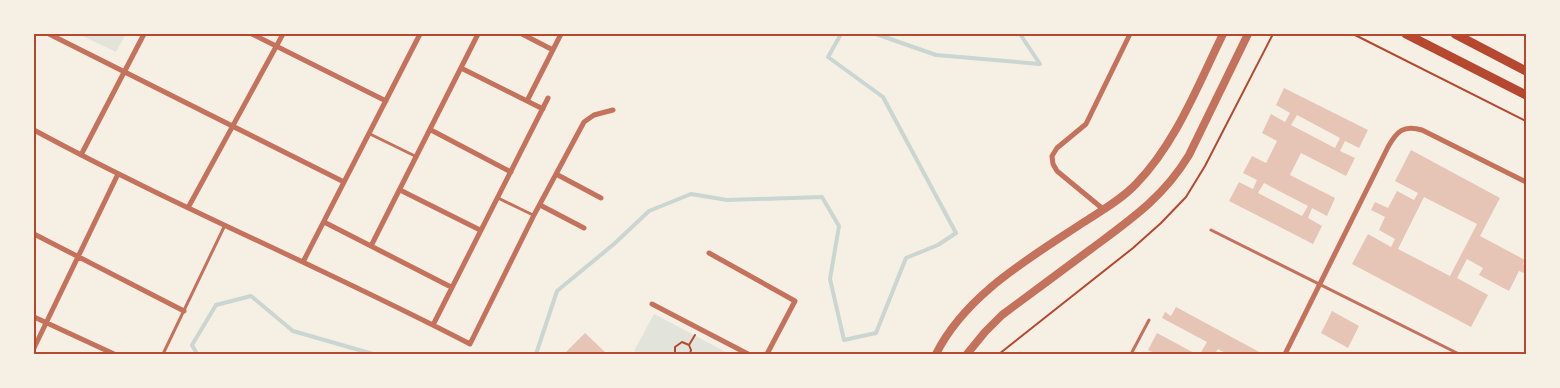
<svg xmlns="http://www.w3.org/2000/svg" width="1560" height="388" viewBox="0 0 1560 388" font-family="Roboto,sans-serif">
<style>
.green{fill:#e2e4dc}
.lines{fill:none;stroke-linecap:round;stroke-linejoin:round}
.stream{stroke:#c9d6d2;stroke-width:4}
.building{fill:#e6c5b7;fill-rule:evenodd}
.path{stroke:#b5482f;stroke-width:2}
.service{stroke:#c5725c;stroke-width:3}
.minor{stroke:#c5725c;stroke-width:5}
.tertiary{stroke:#c5725c;stroke-width:8}
.secondary{stroke:#b5482f;stroke-width:9}
.neatline{fill:none;stroke:#b5482f;stroke-width:2}
</style>
<rect width="100%" height="100%" fill="#f6efe4"/>
<!-- green -->
<path class="green" d="M 78,34 L 126,34 L 116,52 Z
M 654,314 L 730,354 L 641,354 L 634,351 Z"/>
<g class="lines">
<!-- stream -->
<path class="stream" d="M 876,34 L 936,55 L 1040,64 L 1020,34
M 197,354 L 192,345 L 216,305 L 251,296 L 293,331 L 373,354
M 536,354 L 557,291 L 614,244 L 649,211 L 691,194 L 727,200 L 822,197 L 839,226 L 830,279 L 844,340 L 876,333 L 906,258 L 938,245 L 956,233 L 883,97 L 828,57 L 841,34"/>
</g>
<!-- building -->
<path class="building" d="M 1284,88 L 1368,130 L 1359,148 L 1345,141 L 1340,151 L 1355,158 L 1346,176 L 1301,153 L 1290,175 L 1335,198 L 1327,216 L 1312,208 L 1308,218 L 1322,226 L 1313,244 L 1229,201 L 1239,182 L 1253,189 L 1257,180 L 1243,173 L 1252,156 L 1266,163 L 1277,141 L 1262,133 L 1271,114 L 1285,122 L 1290,113 L 1276,105 ZM 1297,115 L 1340,138 L 1335,148 L 1291,125 ZM 1264,183 L 1308,206 L 1302,216 L 1258,193 Z
M 1411,150 L 1500,198 L 1480,236 L 1525,260 L 1523,264 L 1526,266 L 1526,274 L 1519,271 L 1509,291 L 1479,275 L 1483,268 L 1467,259 L 1457,278 L 1488,295 L 1471,327 L 1352,264 L 1368,234 L 1391,247 L 1395,239 L 1379,230 L 1385,217 L 1371,210 L 1375,202 L 1388,208 L 1397,191 L 1414,200 L 1418,193 L 1395,181 ZM 1424,197 L 1477,224 L 1450,276 L 1398,249 Z
M 1176,307 L 1263,354 L 1227,354 L 1218,349 L 1215,354 L 1200,354 L 1207,342 L 1162,318 L 1165,312 L 1171,316 Z
M 1332,311 L 1359,326 L 1348,348 L 1321,333 Z
M 585,333 L 607,354 L 564,354 Z
M 1157,333 L 1196,354 L 1156,354 L 1148,350 Z"/>
<g class="lines">
<!-- path -->
<path class="path" d="M 1353,34 L 1526,121
M 689,345 L 695,335
M 675,354 L 675,347 L 682,342 L 689,345 L 691,350 L 690,354
M 999,354 L 1133,248 L 1161,223 L 1186,197 L 1205,166 L 1273,34"/>
<!-- service -->
<path class="service" d="M 370,134 L 417,157
M 498,198 L 533,215
M 1211,230 L 1459,354
M 163,354 L 225,225
M 1131,354 L 1149,320"/>
<!-- minor -->
<path class="minor" d="M 49,34 L 344,182
M 252,34 L 386,101
M 522,34 L 553,50
M 461,68 L 543,109
M 527,101 L 561,34
M 34,130 C 176,207 326,269 470,344 L 534,215 L 584,122 L 594,115 L 613,110
M 431,130 L 511,172
M 81,155 L 144,34
M 556,174 L 601,198
M 400,190 L 480,230
M 540,205 L 584,228
M 189,206 L 283,34
M 1103,209 L 1057,171 L 1053,164 L 1052,156 L 1057,148 L 1086,124 L 1130,34
M 324,222 L 451,287
M 34,234 L 184,311
M 371,246 L 478,34
M 709,253 L 795,301 L 767,354
M 303,262 L 420,34
M 652,304 L 748,354
M 34,317 L 114,354
M 433,325 L 548,98
M 34,348 L 118,174
M 1285,354 L 1388,147 C 1397,131 1403,125 1422,130 L 1526,182"/>
<!-- tertiary -->
<path class="tertiary" d="M 936,354 C 966,294 1030,258 1084,222 C 1101,211 1122,199 1136,184 C 1176,143 1198,85 1223,34
M 967,354 L 985,332 L 1002,315 C 1032,293 1061,271 1091,249 C 1130,220 1163,198 1189,155 L 1248,34"/>
<!-- secondary -->
<path class="secondary" d="M 1406,34 L 1526,95
M 1455,34 L 1526,71"/>
</g>
<!-- border -->
<rect width="1560" height="388" fill="none" stroke="#f6efe4" stroke-width="70"/>
<rect x="35" y="35" width="1490" height="318" class="neatline"/>
</svg>
